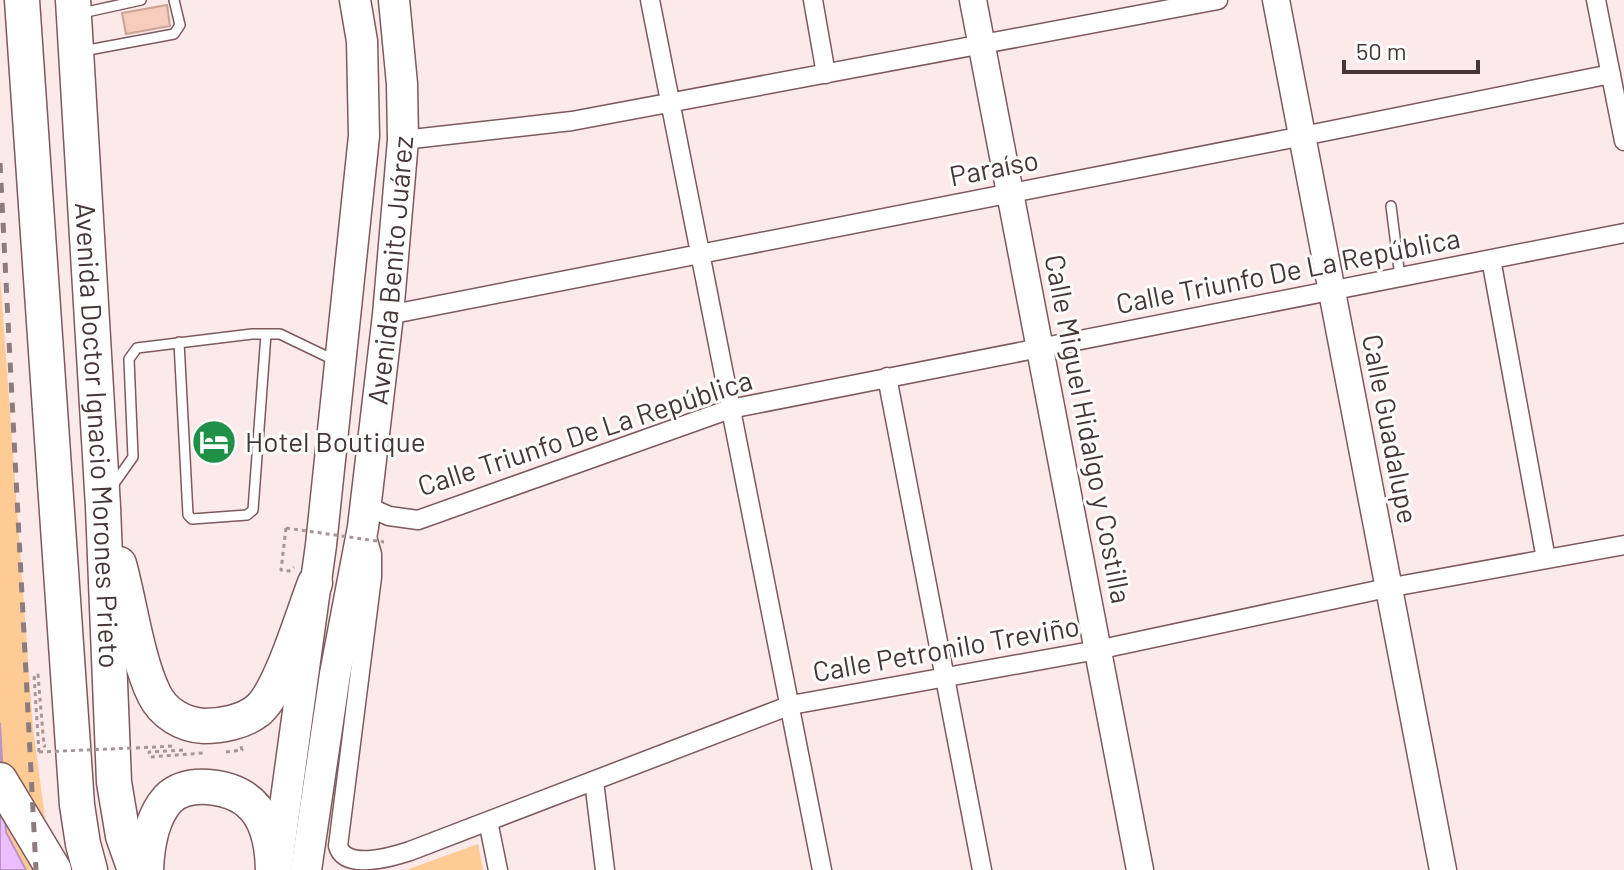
<svg xmlns="http://www.w3.org/2000/svg" width="1624" height="870" viewBox="0 0 1624 870" font-family="Barlow,sans-serif">
<style>
.green{fill:#fecb95}
.water{fill:#ecbdff;stroke:#ba94c3;stroke-width:2}
.building{fill:#f6ccbe;stroke:#caa396;stroke-width:2}
.lines{fill:none;stroke-linecap:round;stroke-linejoin:round}
.lane-casing{stroke:#7e595d;stroke-width:12}
.street-casing{stroke:#7e595d;stroke-width:21}
.secondary-casing{stroke:#7e595d;stroke-width:29}
.primary-casing{stroke:#7e595d;stroke-width:33}
.highway-casing{stroke:#7e595d;stroke-width:37}
.path{stroke:#a79697;stroke-width:3;stroke-dasharray:4 4;stroke-linecap:butt}
.lane{stroke:#fff;stroke-width:9}
.street{stroke:#fff;stroke-width:18}
.secondary{stroke:#fff;stroke-width:26}
.primary{stroke:#fff;stroke-width:30}
.highway{stroke:#fff;stroke-width:34}
.rail{stroke:#8d7c7e;stroke-width:5;stroke-dasharray:10 10;stroke-linecap:butt}
.path-bridge{stroke:#a79697;stroke-width:3;stroke-dasharray:4 4;stroke-linecap:butt}
.labels{text-anchor:middle;stroke-width:6;stroke-linejoin:round;paint-order:stroke}
.street-label{font-size:28px;fill:#473638;stroke:#fcfcfc}
.poi-label{font-size:28px;fill:#473638;stroke:#fcfcfc;text-anchor:start}
</style>
<rect width="100%" height="100%" fill="#fceaeb"/>
<!-- green -->
<path class="green" d="M 0,275 L 33,728 L 49,848 L 55,870 L 0,870 Z
M 478,844 L 483,870 L 406,870 Z"/>
<!-- water -->
<path class="water" d="M 0,723 L 6,832 L 26,870 L 0,870 Z"/>
<!-- building -->
<path class="building" d="M 167,5 L 170,26 L 126,34 L 122,13 Z"/>
<g class="lines">
<!-- lane casing -->
<g class="lane-casing">
<path id="lane" d="M 82,13 L 141,0
M 83,51 L 174,34 L 180,25 L 174,0
M 1391,206 L 1400,277
M 179,342 L 188,515 L 192,519 L 247,515 L 253,510 L 266,334
M 111,488 L 133,457 L 129,359 L 137,348 L 252,334 L 280,334 L 334,360"/>
</g>
<!-- street casing -->
<g class="street-casing">
<path id="street" d="M 650,0 L 822,870
M 813,0 L 826,74
M 1596,0 L 1624,141
M 403,140 L 572,121 L 1218,0
M 1491,259 L 1546,559
M 388,315 L 1303,136 L 1611,74
M 887,377 L 982,870
M 366,506 L 389,516 L 418,520 L 730,409 L 1624,233
M 367,537 L 372,554 L 372,577 L 338,846 C 345,870 389,858 410,851 L 791,705 L 1097,650 L 1387,588 L 1624,545
M 594,781 L 605,870
M 488,821 L 498,870"/>
</g>
<!-- secondary casing -->
<g class="secondary-casing">
<path id="secondary" d="M 973,0 L 1140,870
M 1276,0 L 1443,870"/>
</g>
<!-- primary casing -->
<g class="primary-casing">
<g id="primary">
<path d="M 277,864 L 321,545 L 364,136 L 362,41 L 355,0"/>
<path id="s1" d="M 306,870 L 335,674 L 363,527 L 388,315 L 403,140 L 402,84 L 394,0"/>
</g>
</g>
<!-- highway casing -->
<g class="highway-casing">
<g id="highway">
<path d="M 22,0 L 77,805 L 83,844 L 90,870"/>
<path id="s2" d="M 73,0 L 103,507 L 114,782 L 123,836 L 135,870"/>
<path d="M 119,564 C 130,604 137,659 154,694 C 163,713 183,725 204,726 C 221,726 243,722 257,711 C 280,694 303,613 315,583"/>
<path d="M 0,780 L 54,870"/>
<path d="M 146,870 C 147,846 151,818 168,799 C 179,788 193,786 208,787 C 258,791 272,825 273,870"/>
</g>
</g>
<!-- path -->
<path class="path" d="M 286,528 L 281,570 L 289,571 L 294,567
M 136,748 L 173,746
M 183,750 L 149,752 L 150,757 L 203,753
M 39,752 L 34,675 L 38,675 L 44,746 L 46,746
M 226,752 L 242,750 L 241,746"/>
<!-- lane -->
<use href="#lane" class="lane"/>
<!-- street -->
<use href="#street" class="street"/>
<!-- secondary -->
<use href="#secondary" class="secondary"/>
<!-- primary -->
<use href="#primary" class="primary"/>
<!-- highway -->
<use href="#highway" class="highway"/>
<!-- rail -->
<path class="rail" d="M 0,163 L 36,870"/>
<!-- path-bridge -->
<path class="path-bridge" d="M 286,528 L 384,542
M 39,752 L 132,748"/>
</g>
<!-- icons -->
<defs>
<g id="hotel-disc" transform="scale(2.3)"><circle r="9.5" fill="#209049" stroke="#fcfcfc"/><path d="M-6-4.5h1.5V1H6V5H4.5V3h-9V5H-6ZM-4 0a1.8 1.8 0 1 1 3.6 0ZM.5 0V-2.5h3Q6-2.5 6 0Z" fill="#fff"/></g>
</defs>
<g fill-rule="evenodd">
<use href="#hotel-disc" x="214" y="442"/>
</g>
<g class="labels">
<!-- street labels -->
<g class="street-label">
<text transform="translate(994 168) rotate(-11)" y="10">Paraíso</text>
<text dy="10" stroke="none"><textPath href="#s1" startOffset="606">Avenida Benito Juárez</textPath></text>
<text transform="translate(1288 271) rotate(-11)" y="10">Calle Triunfo De La República</text>
<text transform="translate(1088 429) rotate(79)" y="10">Calle Miguel Hidalgo y Costilla</text>
<text transform="translate(1390 429) rotate(79)" y="10">Calle Guadalupe</text>
<text transform="translate(585 433) rotate(-18)" y="10">Calle Triunfo De La República</text>
<text dy="10" stroke="none"><textPath href="#s2" startOffset="436">Avenida Doctor Ignacio Morones Prieto</textPath></text>
<text transform="translate(946 649) rotate(-10)" y="10">Calle Petronilo Treviño</text>
</g>
<!-- poi labels -->
<g class="poi-label">
<text x="245" y="452">Hotel Boutique</text>
</g>
</g>
<!-- scale -->
<path d="M1344 60v12h134v-12" fill="none" stroke="#473638" stroke-width="4"/>
<text x="1356" y="60" font-size="24" fill="#473638" stroke="#fcfcfc" stroke-width="6" paint-order="stroke">50 m</text>
</svg>
